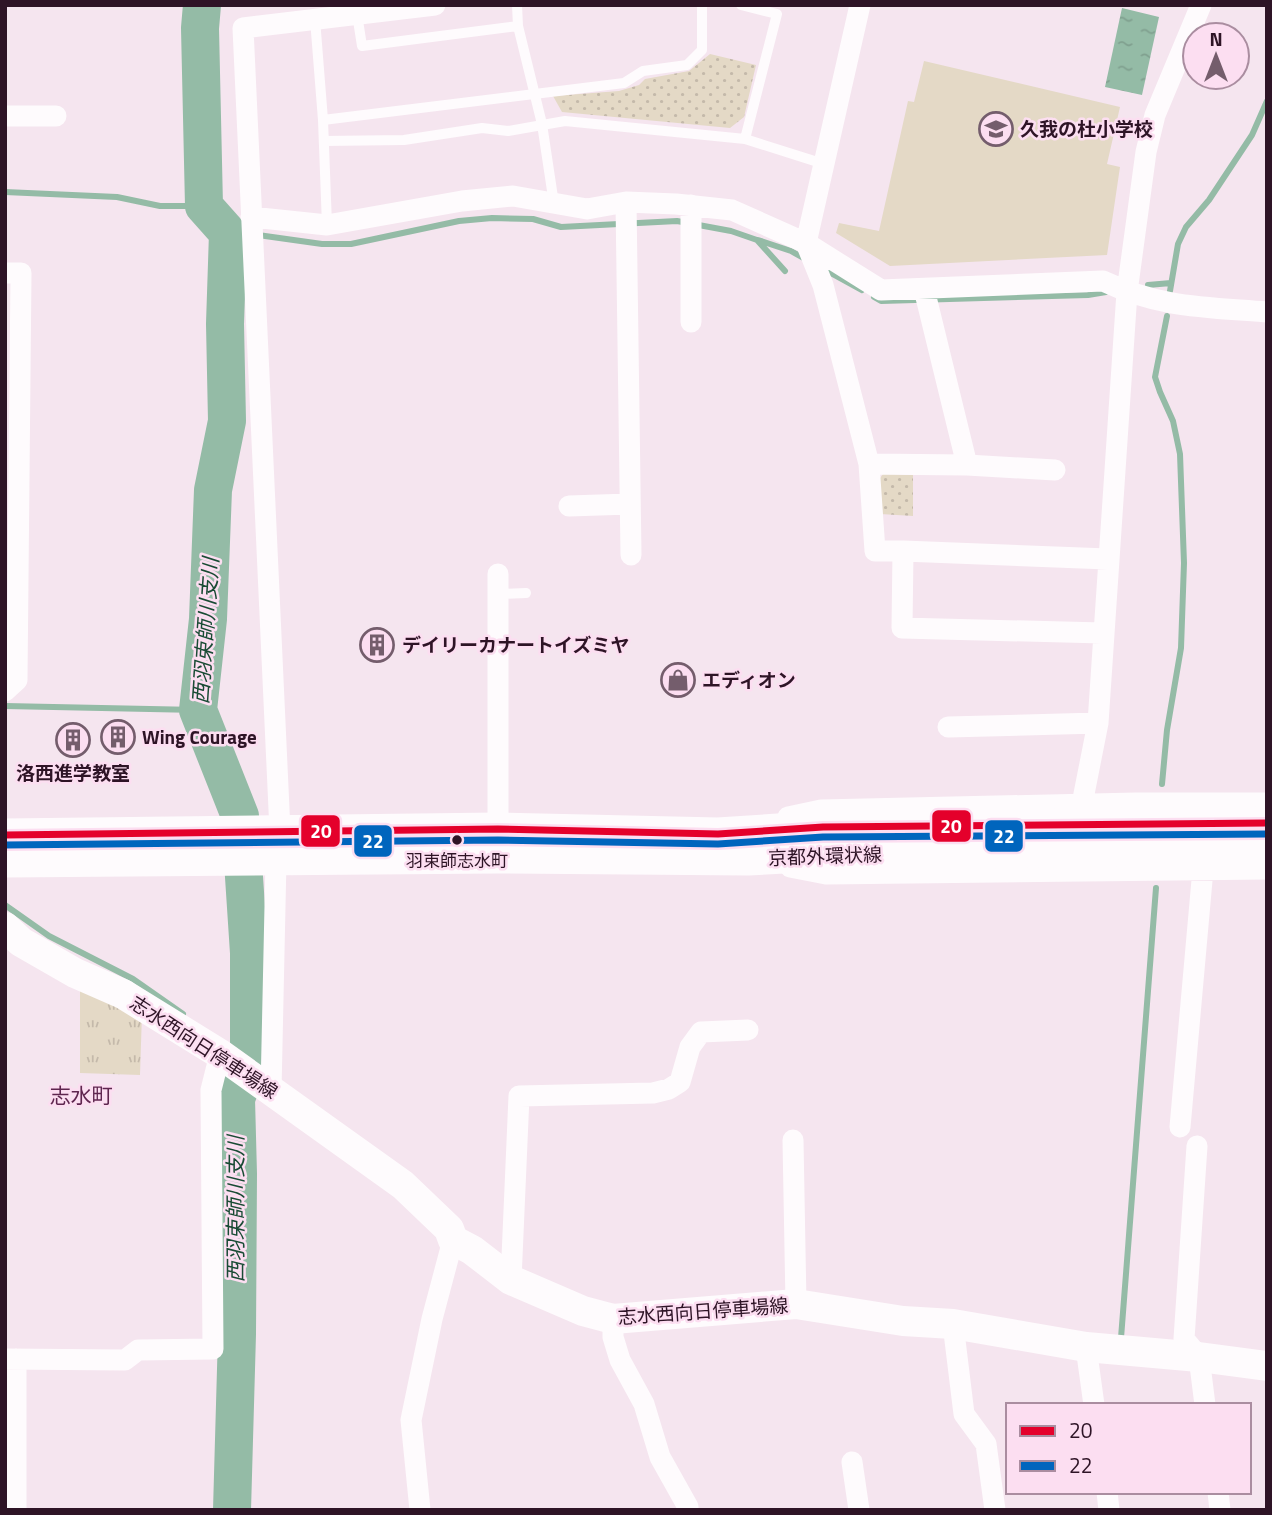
<svg xmlns="http://www.w3.org/2000/svg" width="1272" height="1515" viewBox="0 0 1272 1515" font-family="'Titillium Web','Noto Sans JP',sans-serif">
<style>
.grass{fill:url(#grass-tufts)}
.park{fill:url(#park-dots)}
.pitch{fill:#e4d9c6}
.water{fill:url(#water-ripples)}
.lines{fill:none;stroke-linecap:round;stroke-linejoin:round}
.stream{stroke:#94bba6;stroke-width:6}
.river{stroke:#94bba6;stroke-width:38}
.service{stroke:#fefbfd;stroke-width:10}
.minor{stroke:#fefbfd;stroke-width:21}
.secondary{stroke:#fefbfd;stroke-width:30}
.primary{stroke:#fefbfd;stroke-width:33}
.bus-1-casing{stroke:#fcdef1;stroke-width:12}
.bus-2-casing{stroke:#fcdef1;stroke-width:12}
.bus-1{stroke:#e4002b;stroke-width:7}
.bus-2{stroke:#0065bd;stroke-width:7}
.bus-dot{fill:#2e1426;stroke:#fcdef1;stroke-width:2.5}
.labels{text-anchor:middle;stroke-width:5;stroke-linejoin:round;paint-order:stroke}
.bus-label{font-size:17px;fill:#2e1426;stroke:#fcdef1}
.poi-label{font-size:19px;font-weight:bold;fill:#2e1426;stroke:#fcdef1;text-anchor:start}
.street-label{font-size:19px;fill:#2e1426;stroke:#fcdef1}
.water-label{font-size:21px;font-style:italic;fill:#194b34;stroke:#fcdef1}
.neighbourhood-label{font-size:21px;fill:#5f264f;stroke:#fcdef1}
.line-badge{stroke:#fcdef1;stroke-width:2.5}
.badge-label{font-size:19px;text-anchor:middle;font-weight:bold;fill:#fff}
</style>
<defs>
<pattern id="grass-tufts" width="24" height="20" patternUnits="userSpaceOnUse" patternTransform="scale(1.75)"><rect width="24" height="20" fill="#e4d9c6"/><path d="M3 7l-1-3M5 7V3M7 7l1-3M15 17l-1-3M17 17v-4M19 17l1-3" fill="none" stroke="#c4b9aa"/></pattern>
<pattern id="park-dots" width="8" height="8" patternUnits="userSpaceOnUse" patternTransform="scale(1.75)"><rect width="8" height="8" fill="#e4d9c6"/><path d="M2 2h.1M6 6h.1" fill="none" stroke="#c4b9aa" stroke-width="1.8" stroke-linecap="round"/></pattern>
<pattern id="water-ripples" width="26" height="14" patternUnits="userSpaceOnUse" patternTransform="scale(1.75)"><rect width="26" height="14" fill="#94bba6"/><path d="M2 4q2-2 4 0t4 0M15 11q2-2 4 0t4 0" fill="none" stroke="#80a08f"/></pattern>
</defs>
<rect width="100%" height="100%" fill="#f5e5ef"/>
<!-- grass -->
<path class="grass" d="M 80,989 L 142,1013 L 140,1075 L 80,1073 Z"/>
<!-- park -->
<path class="park" d="M 710,54 L 756,65 L 744,117 L 730,128 L 562,112 L 553,96 L 619,91 L 639,85 L 645,79 L 689,71 Z
M 883,474 L 913,475 L 913,516 L 880,514 L 875,485 Z"/>
<!-- pitch -->
<path class="pitch" d="M 924,61 L 1120,107 L 1107,164 L 1120,167 L 1107,255 L 890,266 L 836,233 L 839,223 L 879,231 L 908,101 L 914,102 Z"/>
<!-- water -->
<path class="water" d="M 1122,8 L 1159,17 L 1142,95 L 1105,87 Z"/>
<g class="lines">
<!-- stream -->
<path class="stream" d="M 5,192 L 117,197 L 160,206 L 204,206
M 228,233 L 247,234
M 258,235 L 322,244 L 351,244 L 459,221 L 492,218 L 533,219 L 561,227 L 677,221 L 731,231 L 757,240 L 785,271
M 758,240 L 791,251 L 807,260
M 822,268 L 862,290
M 1148,285 L 1171,283
M 1170,291 L 1178,244 L 1186,227 L 1209,200 L 1252,135 L 1267,101
M 874,297 L 881,301 L 1088,295 L 1106,292
M 5,706 L 198,710
M 1162,784 L 1167,730 L 1181,648 L 1184,563 L 1180,454 L 1173,421 L 1160,392 L 1155,377 L 1167,316
M 5,905 L 49,936 L 133,979 L 183,1014
M 1121,1338 L 1156,888"/>
<!-- river -->
<path class="river" d="M 202,5 L 200,28 L 204,206 L 228,233 L 225,324 L 227,421 L 213,490 L 208,619 L 198,710 L 240,816 L 249,953 L 249,1063 L 236,1099 L 238,1174 L 237,1334 L 232,1510"/>
<!-- service -->
<path class="service" d="M 517,5 L 518,26 L 542,124 L 554,204
M 741,5 L 777,14 L 745,139
M 357,14 L 362,46 L 518,26
M 315,19 L 323,120 L 327,225
M 323,120 L 624,83 L 643,71 L 687,65 L 702,50 L 702,5
M 324,141 L 404,140 L 482,128 L 508,131 L 565,121 L 745,139 L 824,164
M 498,594 L 526,593"/>
<!-- minor -->
<path class="minor" d="M 860,5 L 806,243 L 823,285 L 869,464 L 875,551 L 903,551
M 5,116 L 56,116
M 626,202 L 631,555
M 251,217 L 327,225 L 462,201 L 513,196 L 587,209 L 626,202 L 676,204 L 732,210 L 806,243 L 881,290 L 1103,281 C 1160,308 1206,307 1267,312
M 5,273 L 21,273 L 17,680 L 5,691
M 924,289 L 967,465
M 691,322 L 691,205
M 869,464 L 967,465 L 1055,470
M 569,506 L 630,504
M 498,574 L 498,840
M 1103,633 L 902,628 L 903,551 L 1108,559
M 948,727 L 1098,723
M 1082,804 L 1098,723 L 1127,292 L 1146,152 L 1155,115 L 1201,5
M 788,817 L 821,810 L 1136,803 L 1267,803
M 790,867 L 826,874 L 1267,869
M 271,1091 L 276,860 L 280,831 L 243,28 L 435,5
M 1180,1127 L 1203,869
M 793,1140 L 796,1304
M 1197,1146 L 1184,1339 L 1199,1357 L 1205,1405
M 511,1280 L 519,1096 L 653,1093 L 669,1089 L 680,1082 L 690,1047 L 701,1032 L 748,1030
M 613,1319 L 613,1337 L 620,1360 L 644,1404 L 660,1457 L 688,1507
M 953,1324 L 964,1414 L 986,1444 L 995,1510
M 1086,1347 L 1094,1405
M 5,1359 L 125,1360 L 138,1350 L 213,1349 L 211,1090 L 220,1054
M 16,1359 L 16,1510
M 852,1462 L 859,1510
M 1107,1492 L 1109,1510
M 1218,1492 L 1220,1510
M 420,1510 L 411,1420 L 432,1319 L 453,1240"/>
<!-- secondary -->
<path class="secondary" d="M 5,927 L 21,942 L 75,973 L 123,994 L 220,1054 L 403,1185 L 449,1229 L 453,1240 L 472,1250 L 511,1280 L 583,1311 L 613,1319 L 796,1304 L 903,1321 L 953,1324 L 1086,1347 L 1199,1357 L 1267,1366"/>
<!-- primary -->
<path class="primary" d="M 5,835 L 498,829 L 718,834 L 823,827 L 1267,823
M 5,861 L 498,857 L 748,859 L 821,855 L 1267,847"/>
<!-- bus-1 casing -->
<g class="bus-1-casing">
<path id="bus-1" d="M 5,835 L 498,829 L 718,834 L 823,827 L 1267,823"/>
</g>
<!-- bus-2 casing -->
<g class="bus-2-casing">
<path id="bus-2" d="M 5,845 L 498,840 L 718,844 L 823,837 L 1267,834"/>
</g>
<!-- bus-1 -->
<use href="#bus-1" class="bus-1"/>
<!-- bus-2 -->
<use href="#bus-2" class="bus-2"/>
</g>
<!-- icons -->
<defs>
<g id="school-ring" transform="scale(1.75)"><circle r="9.5" fill="#fcdef1" stroke="#745d6c" stroke-width="1.5"/><path d="M0-5L7-2L0 1L-7-2ZM-4 1L0 2.5L4 1V4Q0 6-4 4Z" fill="#745d6c"/></g>
<g id="building-ring" transform="scale(1.75)"><circle r="9.5" fill="#fcdef1" stroke="#745d6c" stroke-width="1.5"/><path d="M-4-6H4V6H1V3H-1V6H-4ZM-2.5-4.3h1.7v1.8h-1.7ZM.8-4.3h1.7v1.8H.8ZM-2.5-1h1.7V.8h-1.7ZM.8-1h1.7V.8H.8Z" fill="#745d6c"/></g>
<g id="shop-ring" transform="scale(1.75)"><circle r="9.5" fill="#fcdef1" stroke="#745d6c" stroke-width="1.5"/><path d="M-5-2.5h2.3a2.7 3.5 0 0 1 5.4 0H5L5.5 6h-11ZM-1.5-2.5h3a1.5 2.3 0 0 0-3 0Z" fill="#745d6c"/></g>
</defs>
<g fill-rule="evenodd">
<use href="#school-ring" x="996" y="129"/>
<use href="#building-ring" x="377" y="645"/>
<use href="#shop-ring" x="678" y="680"/>
<use href="#building-ring" x="118" y="737"/>
<use href="#building-ring" x="73" y="740"/>
</g>
<!-- markers -->
<circle class="bus-dot" cx="457" cy="840" r="6"/>
<g class="labels">
<!-- bus labels -->
<g class="bus-label">
<text x="457" y="867">羽束師志水町</text>
</g>
<!-- poi labels -->
<g class="poi-label">
<text x="1020" y="136">久我の杜小学校</text>
<text x="402" y="652">デイリーカナートイズミヤ</text>
<text x="702" y="687">エディオン</text>
<text x="142" y="744">Wing Courage</text>
<text x="73" y="780" text-anchor="middle">洛西進学教室</text>
</g>
<!-- street labels -->
<g class="street-label">
<text transform="translate(825 856) rotate(-2)" y="7">京都外環状線</text>
<text transform="translate(204 1047) rotate(33)" y="7">志水西向日停車場線</text>
<text transform="translate(703 1311) rotate(-4)" y="7">志水西向日停車場線</text>
</g>
<!-- water labels -->
<g class="water-label">
<text transform="translate(206 631) rotate(-86)" y="7">西羽束師川支川</text>
<text transform="translate(236 1209) rotate(-90)" y="7">西羽束師川支川</text>
</g>
<!-- neighbourhood labels -->
<g class="neighbourhood-label">
<text x="81" y="1103">志水町</text>
</g>
</g>
<g class="line-badge">
<rect x="931" y="809" width="41" height="34" rx="7" fill="#e4002b"/>
<rect x="300" y="814" width="41" height="34" rx="7" fill="#e4002b"/>
<rect x="984" y="819" width="40" height="34" rx="7" fill="#0065bd"/>
<rect x="353" y="824" width="40" height="34" rx="7" fill="#0065bd"/>
</g>
<g class="badge-label">
<text x="951" y="833">20</text>
<text x="321" y="838">20</text>
<text x="1004" y="843">22</text>
<text x="373" y="848">22</text>
</g>
<!-- border -->
<rect width="1272" height="1515" fill="none" stroke="#2e1426" stroke-width="14"/>
<!-- legend -->
<rect x="1006" y="1403" width="245" height="91" fill="#fcdef1" stroke="#aa8da0" stroke-width="2"/>
<rect x="1020" y="1426" width="35" height="10" fill="#e4002b" stroke="#aa8da0" stroke-width="2"/>
<text x="1069" y="1438" font-size="21" fill="#2e1426">20</text>
<rect x="1020" y="1461" width="35" height="10" fill="#0065bd" stroke="#aa8da0" stroke-width="2"/>
<text x="1069" y="1473" font-size="21" fill="#2e1426">22</text>
<!-- north arrow -->
<g transform="translate(1216 56)"><circle r="33" fill="#fcdef1" stroke="#aa8da0" stroke-width="2"/>
<path d="M0-5L12 26L0 18L-12 26Z" fill="#745d6c"/>
<text y="-10" font-size="19" font-weight="bold" text-anchor="middle" fill="#2e1426">N</text>
</g>
</svg>
